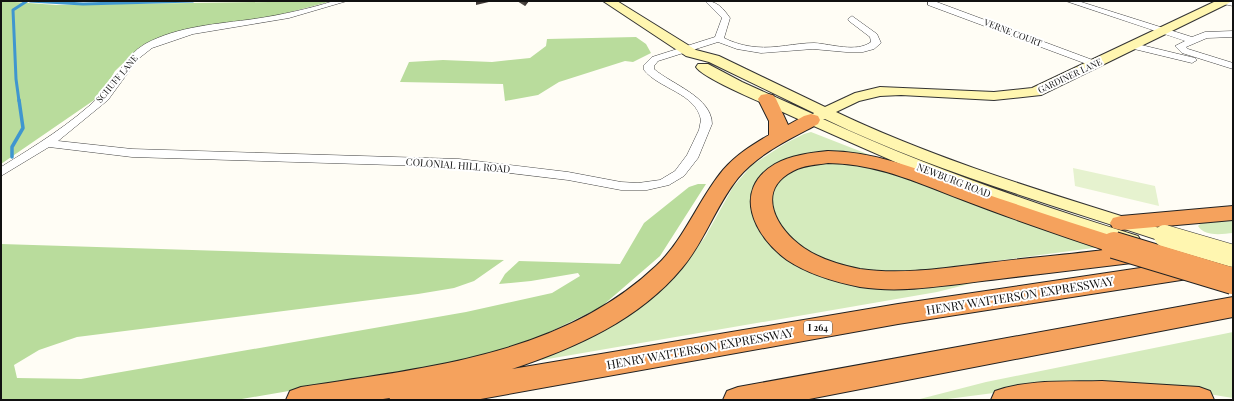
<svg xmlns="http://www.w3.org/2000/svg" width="1234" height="401" viewBox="0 0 1234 401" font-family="'Playfair Display',serif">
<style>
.green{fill:#d5ebbd}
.forest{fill:#b9dc9c}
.pitch{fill:#e6f2cf}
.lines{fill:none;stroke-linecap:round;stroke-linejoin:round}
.stream-far1{stroke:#3f96cf;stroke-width:3}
.stream{stroke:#3f96cf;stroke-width:3.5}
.street-casing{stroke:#444;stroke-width:1}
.secondary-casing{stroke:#333;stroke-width:2}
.highway-casing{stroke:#222;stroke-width:2}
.street{fill:#fff;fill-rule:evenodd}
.secondary{fill:#fff6b0;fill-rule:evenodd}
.highway{fill:#f5a25d;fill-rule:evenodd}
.secondary-bridge-casing{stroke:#333;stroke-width:23;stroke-linecap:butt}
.highway-bridge-casing{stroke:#222;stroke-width:28;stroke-linecap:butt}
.secondary-bridge{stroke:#fff6b0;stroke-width:22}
.highway-bridge{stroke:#f5a25d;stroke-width:26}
.wall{fill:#4d4742}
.shaded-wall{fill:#3f3936}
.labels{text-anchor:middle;stroke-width:4;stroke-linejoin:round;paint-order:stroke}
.far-street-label{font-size:9px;fill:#111;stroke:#fff}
.shield{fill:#fff;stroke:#585858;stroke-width:1}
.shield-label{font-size:9px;font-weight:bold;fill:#111}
.street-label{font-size:10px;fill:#111;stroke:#fff}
.near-street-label{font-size:12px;fill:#111;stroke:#fff}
</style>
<rect width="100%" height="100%" fill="#fffdf5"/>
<!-- green -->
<path class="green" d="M 811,132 L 875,157 L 819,153 L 754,193 L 808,267 L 978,279 L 981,281 L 937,292 L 542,360 L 540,357 L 687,261 L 705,237 L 733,187 L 752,165 L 786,143 L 804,134 Z
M 829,161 L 866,164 L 1101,247 L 895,274 L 836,266 L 801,249 L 779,228 L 769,198 L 772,189 L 785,174 L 805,165 Z
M 1233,221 L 1233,233 C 1222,234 1205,237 1198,226 L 1201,223 Z
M 1233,332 L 1233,398 L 1202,393 L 1009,391 L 940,400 L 916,400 L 986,382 Z"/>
<!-- forest -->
<path class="forest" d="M 1,1 L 56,5 L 332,1 L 272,17 L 159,38 L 138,49 L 115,71 L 100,96 L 1,164 Z
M 636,37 L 646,44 L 651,53 L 633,62 L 625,61 L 559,82 L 538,95 L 505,101 L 503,84 L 400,82 L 409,62 L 443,60 L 492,62 L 530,58 L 546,46 L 547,39 Z
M 698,184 L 706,184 L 660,256 L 601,307 L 529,342 L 474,359 L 236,400 L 1,400 L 1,244 L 504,260 L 474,281 L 454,288 L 418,294 L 77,337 L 39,350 L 14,365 L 17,378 L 81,379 L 466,312 L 552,293 L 580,276 L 578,273 L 531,281 L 499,284 L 505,274 L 519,261 L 620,264 L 644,223 L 689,187 Z"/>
<!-- pitch -->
<path class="pitch" d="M 1073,168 L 1155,186 L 1159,206 L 1075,186 Z"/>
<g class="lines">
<!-- stream-far1 -->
<path class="stream-far1" d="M 30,1 L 83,4 L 193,1
M 19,101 L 16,79 L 13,10 L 27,1"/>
<!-- stream -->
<path class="stream" d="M 12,157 L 12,147 L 23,128 L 19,100"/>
<!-- street casing -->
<g class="street-casing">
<path id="street" d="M 334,1 L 347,1 L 289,18 L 193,34 L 152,48 L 138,59 L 108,100 L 58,141 L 132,149 L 459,159 L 568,172 L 621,182 L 638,183 L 660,180 L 675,171 L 687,155 L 699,130 L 701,120 C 696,93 659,89 644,70 L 644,65 L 652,57 L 715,37 L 722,18 L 705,1 C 717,1 723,8 730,18 L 724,38 C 734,43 745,46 756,47 C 776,49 795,43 814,43 C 832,44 856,53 871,42 L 870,37 L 849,21 L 848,19 L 852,16 L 877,34 L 881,43 L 874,49 L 863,52 L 846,52 L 813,49 L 761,53 L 737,49 L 718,42 L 658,61 L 654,66 L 654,69 C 671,84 712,97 712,124 L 698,158 L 684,176 L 669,185 L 647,190 L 621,190 L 568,180 L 459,167 L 132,157 L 49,147 L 1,176 L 1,167 C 35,146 71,124 100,96 C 117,80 124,56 145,44 C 178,26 218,24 254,19 C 281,15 308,9 334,1 Z
M 928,1 L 934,1 L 1098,62 L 1100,64 L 1095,67 L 1092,66 L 928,5 Z
M 1066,1 L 1078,1 L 1192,37 L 1205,32 L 1233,31 L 1233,37 L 1207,38 L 1186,47 L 1188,49 L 1233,63 L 1233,69 L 1182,53 L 1175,46 L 1185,41 Z
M 1218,1 L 1233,1 L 1233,6 L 1219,3 Z
M 1133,43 L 1195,58 L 1197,60 L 1192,63 L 1130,48 L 1130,44 Z"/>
</g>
<!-- secondary casing -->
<g class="secondary-casing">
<path id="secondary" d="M 603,1 L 617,1 L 696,50 L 719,56 L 825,107 L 855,93 L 880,87 L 994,92 L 1032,88 L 1216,1 L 1231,1 L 1229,3 L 1041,95 L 994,100 L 901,95 L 880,96 L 859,101 L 836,112 C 943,163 1059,196 1172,232 L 1175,236 L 1172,240 L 1165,242 L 1158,240 C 1047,203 931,170 825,119 L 823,119 C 925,166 1031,203 1138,236 L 1141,241 L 1138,246 L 1131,247 C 1009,214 891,161 776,109 C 761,102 704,79 696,67 L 698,64 L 708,64 L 742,82 L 813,114 L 814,113 L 709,62 L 686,56 Z"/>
</g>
<!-- highway casing -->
<g class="highway-casing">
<path id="highway" d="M 767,94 L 773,95 L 776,99 L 788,125 L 804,116 L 811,114 L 818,116 L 820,120 L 818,124 C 790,139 759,153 738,178 C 716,205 705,241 682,268 C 639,320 575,348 512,369 L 898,304 L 1194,260 L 1203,263 L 1206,269 L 1203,275 L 1194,278 L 898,324 L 475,400 L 389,400 L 390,398 L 376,400 L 286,400 L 290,391 L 301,387 C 423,368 561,356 656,266 C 685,239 698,200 723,170 C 736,155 752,145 769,135 L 769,121 L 758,99 L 761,95 Z
M 828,151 C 882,152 930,174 980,192 C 1027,208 1075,224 1122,239 L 1126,245 L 1124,248 L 1140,246 L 1149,248 L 1152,254 L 1149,260 L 1140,262 C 1093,268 1046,273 999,279 C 953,284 906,294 860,287 C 835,282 808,274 787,260 C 754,236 731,190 775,164 C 791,155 810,153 828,151 ZM 828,163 C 882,164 922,185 971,203 C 1015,220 1060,235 1104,250 C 1065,255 1026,258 987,263 C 945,268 902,275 860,269 C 840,265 820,259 804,248 C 777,230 754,191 793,171 C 804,165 816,165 828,163 Z
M 1233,206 L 1233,220 L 1121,230 L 1113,228 L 1110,223 L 1113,218 L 1121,216 Z
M 1233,297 L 1233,317 L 804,400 L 723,400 L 727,391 L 738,387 Z
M 1102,381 L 1199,387 L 1210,391 L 1214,400 L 991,400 L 995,391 C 1028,379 1068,382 1102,381 Z"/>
</g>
<!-- street -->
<use href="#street" class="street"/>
<!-- secondary -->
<use href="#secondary" class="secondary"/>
<!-- highway -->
<use href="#highway" class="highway"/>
<!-- secondary-bridge casing -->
<g class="secondary-bridge-casing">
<path id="secondary-bridge" d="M 1165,236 L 1233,256"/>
</g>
<!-- highway-bridge casing -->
<g class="highway-bridge-casing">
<path id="highway-bridge" d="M 1114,245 L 1233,281"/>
</g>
<!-- secondary-bridge -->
<use href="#secondary-bridge" class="secondary-bridge"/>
<!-- highway-bridge -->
<use href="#highway-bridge" class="highway-bridge"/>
</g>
<!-- wall -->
<path class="wall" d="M 508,1 L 529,1 L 525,6 L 517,1 Z"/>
<!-- shaded-wall -->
<path class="shaded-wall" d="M 476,1 L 493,1 L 476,5 Z
M 524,1 L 529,1 L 525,6 Z"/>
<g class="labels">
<!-- far-street labels -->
<g class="far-street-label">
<text transform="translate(1013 33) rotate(21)" y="3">VERNE COURT</text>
<text transform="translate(1070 76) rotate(-25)" y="3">GARDINER LANE</text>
<text transform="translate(117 79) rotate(-50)" y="3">SCHUFF LANE</text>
</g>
<!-- shield labels -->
<rect class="shield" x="804" y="321" width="28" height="14" rx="3"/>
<g class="shield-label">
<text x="818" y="331">I 264</text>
</g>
<!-- street labels -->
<g class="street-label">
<text transform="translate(458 165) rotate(4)" y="4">COLONIAL HILL ROAD</text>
<text transform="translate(954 180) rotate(21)" y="4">NEWBURG ROAD</text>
</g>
<!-- near-street labels -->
<g class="near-street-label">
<text transform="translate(1020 296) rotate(-9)" y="4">HENRY WATTERSON EXPRESSWAY</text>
<text transform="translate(700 349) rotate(-10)" y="4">HENRY WATTERSON EXPRESSWAY</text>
</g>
</g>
<!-- border -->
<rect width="1234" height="401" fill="none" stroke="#111111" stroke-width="4"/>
</svg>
